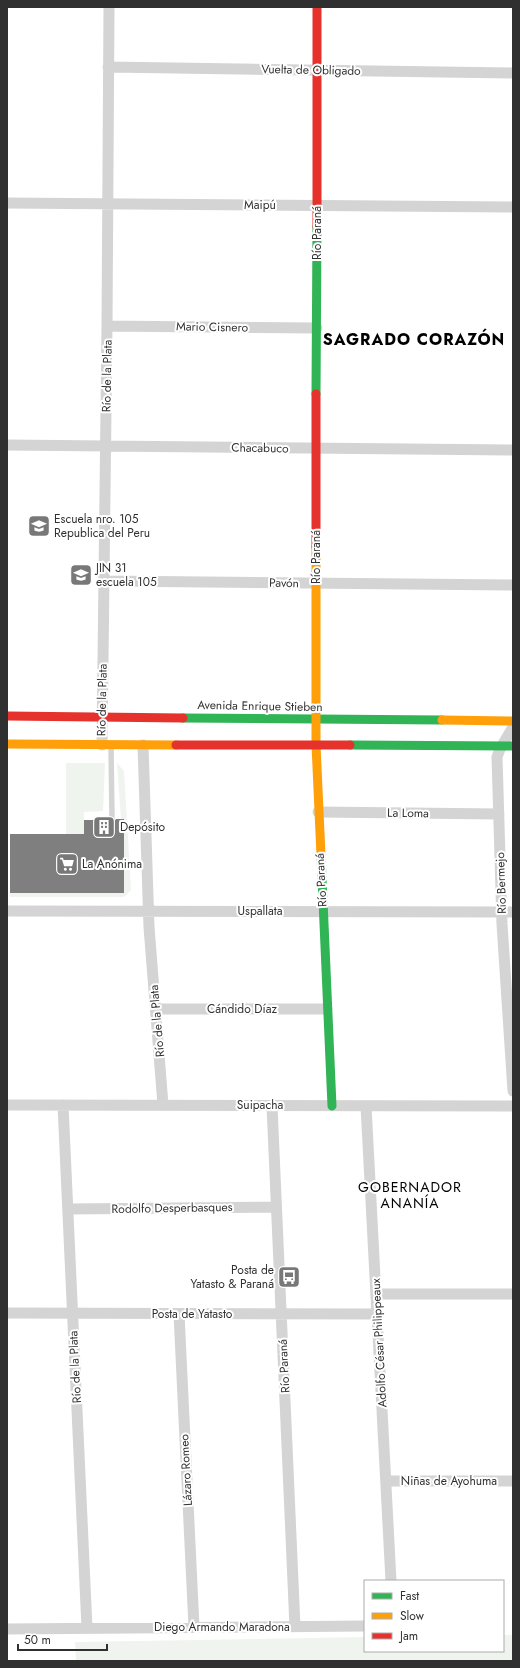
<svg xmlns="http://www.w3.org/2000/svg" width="520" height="1668" viewBox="0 0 520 1668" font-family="Jost,sans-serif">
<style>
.green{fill:#f0f4ee}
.building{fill:#7f7f7f}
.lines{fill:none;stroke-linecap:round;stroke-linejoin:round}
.lane{stroke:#d4d4d4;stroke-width:5.5}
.street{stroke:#d4d4d4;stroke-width:11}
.fast{stroke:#30b455;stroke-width:9}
.slow{stroke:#ff9f0a;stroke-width:9}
.jam{stroke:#e5322d;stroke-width:9}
.labels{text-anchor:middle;stroke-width:4;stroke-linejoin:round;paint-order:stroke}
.street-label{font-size:12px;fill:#303030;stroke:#fff}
.poi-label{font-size:12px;fill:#303030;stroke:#fff;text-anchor:start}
.quarter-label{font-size:14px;letter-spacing:1px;fill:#000;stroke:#fff}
.district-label{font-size:16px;font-weight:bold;letter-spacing:1px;fill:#000;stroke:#fff}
</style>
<rect width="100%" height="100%" fill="#fff"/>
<!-- green -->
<path class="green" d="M 66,763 L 105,763 L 103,811 L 84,812 L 84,834 L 66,834 Z
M 117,763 L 124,771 L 131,890 L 124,897 L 10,897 L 10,893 L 124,892 L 124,820 L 121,819 Z
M 503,1635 L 513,1635 L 513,1661 L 76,1661 L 75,1642 L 365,1637 L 365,1651 L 503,1651 Z"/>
<!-- building -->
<path class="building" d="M 116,819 L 124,819 L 124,893 L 10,893 L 10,834 L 84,834 L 84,820 L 108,820 L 112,823 L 114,822 Z"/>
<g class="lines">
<!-- lane -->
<path class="lane" d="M 111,746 L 112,819"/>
<!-- street -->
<path class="street" d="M 108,67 L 513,73
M 7,203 L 513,207
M 107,326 L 317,328
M 7,445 L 513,450
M 104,581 L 513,585
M 513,727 L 500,749 L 497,757 L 502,924 L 513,1091
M 102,745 L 107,326 L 109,7
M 143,745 L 149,927 L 163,1105
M 318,812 L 499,814
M 7,911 L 513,912
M 156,1009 L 327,1009
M 7,1105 L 513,1106
M 63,1105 L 87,1628
M 272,1106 L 295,1627
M 366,1106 L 391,1581
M 68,1209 L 276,1207
M 376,1294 L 513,1294
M 7,1313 L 377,1314
M 179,1314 L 194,1627
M 386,1481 L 513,1481
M 7,1629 L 365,1626"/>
<!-- fast -->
<path class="fast" d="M 316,394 L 317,227
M 183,718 L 442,720
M 350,745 L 513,746
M 321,855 L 332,1106"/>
<!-- slow -->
<path class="slow" d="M 316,547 L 316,745 L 321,855
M 442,720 L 513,721
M 7,744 L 176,745"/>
<!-- jam -->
<path class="jam" d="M 317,227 L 317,7
M 316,547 L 316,394
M 7,716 L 183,718
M 176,745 L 350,745"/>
</g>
<!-- icons -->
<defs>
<g id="school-square" transform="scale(1.15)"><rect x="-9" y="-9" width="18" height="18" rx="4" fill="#787878" stroke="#fff"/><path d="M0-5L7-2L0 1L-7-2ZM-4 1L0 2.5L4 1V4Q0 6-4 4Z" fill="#fff"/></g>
<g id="building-square" transform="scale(1.15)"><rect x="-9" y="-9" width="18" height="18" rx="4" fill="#787878" stroke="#fff"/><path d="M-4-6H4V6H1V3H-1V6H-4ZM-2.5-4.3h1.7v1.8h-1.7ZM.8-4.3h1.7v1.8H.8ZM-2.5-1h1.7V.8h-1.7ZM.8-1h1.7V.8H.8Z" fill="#fff"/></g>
<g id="supermarket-square" transform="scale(1.15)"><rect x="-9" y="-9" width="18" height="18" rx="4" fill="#787878" stroke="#fff"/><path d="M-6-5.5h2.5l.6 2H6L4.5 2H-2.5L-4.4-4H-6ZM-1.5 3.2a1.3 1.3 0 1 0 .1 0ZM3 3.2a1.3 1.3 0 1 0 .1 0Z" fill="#fff"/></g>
<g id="bus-square" transform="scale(1.15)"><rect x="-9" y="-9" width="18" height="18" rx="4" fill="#787878" stroke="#fff"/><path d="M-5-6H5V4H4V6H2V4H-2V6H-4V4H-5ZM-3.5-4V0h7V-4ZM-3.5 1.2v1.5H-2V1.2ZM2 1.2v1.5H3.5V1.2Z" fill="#fff"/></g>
</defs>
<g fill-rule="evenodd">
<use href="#school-square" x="39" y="526"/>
<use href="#school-square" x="81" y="575"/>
<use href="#building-square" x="104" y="827"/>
<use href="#supermarket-square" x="67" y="864"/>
<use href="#bus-square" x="289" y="1277"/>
</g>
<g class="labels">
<!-- street labels -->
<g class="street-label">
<text transform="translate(311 70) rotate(1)" y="4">Vuelta de Obligado</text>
<text x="260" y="209">Maipú</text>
<text transform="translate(317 233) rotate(-90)" y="4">Río Paraná</text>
<text transform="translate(212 327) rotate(1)" y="4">Mario Cisnero</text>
<text transform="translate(107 376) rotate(-89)" y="4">Río de la Plata</text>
<text transform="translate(260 448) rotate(1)" y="4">Chacabuco</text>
<text transform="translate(316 557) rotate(-90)" y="4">Río Paraná</text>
<text transform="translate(284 583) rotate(1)" y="4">Pavón</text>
<text transform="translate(102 700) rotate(-89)" y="4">Río de la Plata</text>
<text transform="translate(260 706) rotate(1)" y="4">Avenida Enrique Stieben</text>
<text transform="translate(408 813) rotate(1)" y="4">La Loma</text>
<text transform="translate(321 880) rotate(-93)" y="4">Río Paraná</text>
<text transform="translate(501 883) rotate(-92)" y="4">Río Bermejo</text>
<text x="260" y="915">Uspallata</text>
<text x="242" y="1013">Cándido Díaz</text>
<text transform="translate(157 1021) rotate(-95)" y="4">Río de la Plata</text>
<text x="260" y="1109">Suipacha</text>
<text transform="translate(172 1208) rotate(-1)" y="4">Rodolfo Desperbasques</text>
<text x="192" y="1318">Posta de Yatasto</text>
<text transform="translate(379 1343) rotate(-93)" y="4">Adolfo César Philippeaux</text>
<text transform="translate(284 1366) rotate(-93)" y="4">Río Paraná</text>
<text transform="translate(75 1367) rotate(-93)" y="4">Río de la Plata</text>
<text transform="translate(186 1470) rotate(-93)" y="4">Lázaro Romeo</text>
<text x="449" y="1485">Niñas de Ayohuma</text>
<text x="222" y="1631">Diego Armando Maradona</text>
</g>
<!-- poi labels -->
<g class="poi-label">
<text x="54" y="523">Escuela nro. 105<tspan x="54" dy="14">Republica del Peru</tspan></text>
<text x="96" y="572">JIN 31<tspan x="96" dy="14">escuela 105</tspan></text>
<text x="120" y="831">Depósito</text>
<text x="82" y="868">La Anónima</text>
<text x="274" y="1274" text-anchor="end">Posta de<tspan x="274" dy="14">Yatasto &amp; Paraná</tspan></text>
</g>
<!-- quarter labels -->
<g class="quarter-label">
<text x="410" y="1192">GOBERNADOR<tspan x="410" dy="16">ANANÍA</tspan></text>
</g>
<!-- district labels -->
<g class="district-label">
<text x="414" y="345">SAGRADO CORAZÓN</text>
</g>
</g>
<!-- border -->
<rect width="520" height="1668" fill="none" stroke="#303030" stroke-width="16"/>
<!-- legend -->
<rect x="364" y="1580" width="140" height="72" fill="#ffffff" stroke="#acacac"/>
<rect x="372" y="1593" width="20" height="6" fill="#30b455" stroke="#acacac"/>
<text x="400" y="1600" font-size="12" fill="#303030">Fast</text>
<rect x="372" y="1613" width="20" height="6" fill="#ff9f0a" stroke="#acacac"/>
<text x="400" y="1620" font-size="12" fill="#303030">Slow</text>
<rect x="372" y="1633" width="20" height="6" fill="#e5322d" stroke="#acacac"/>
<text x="400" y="1640" font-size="12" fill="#303030">Jam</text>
<!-- scale -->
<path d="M18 1644v6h89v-6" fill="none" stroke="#303030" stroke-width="2"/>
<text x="24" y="1644" font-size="12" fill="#303030" stroke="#ffffff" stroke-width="3" paint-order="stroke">50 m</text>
</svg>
